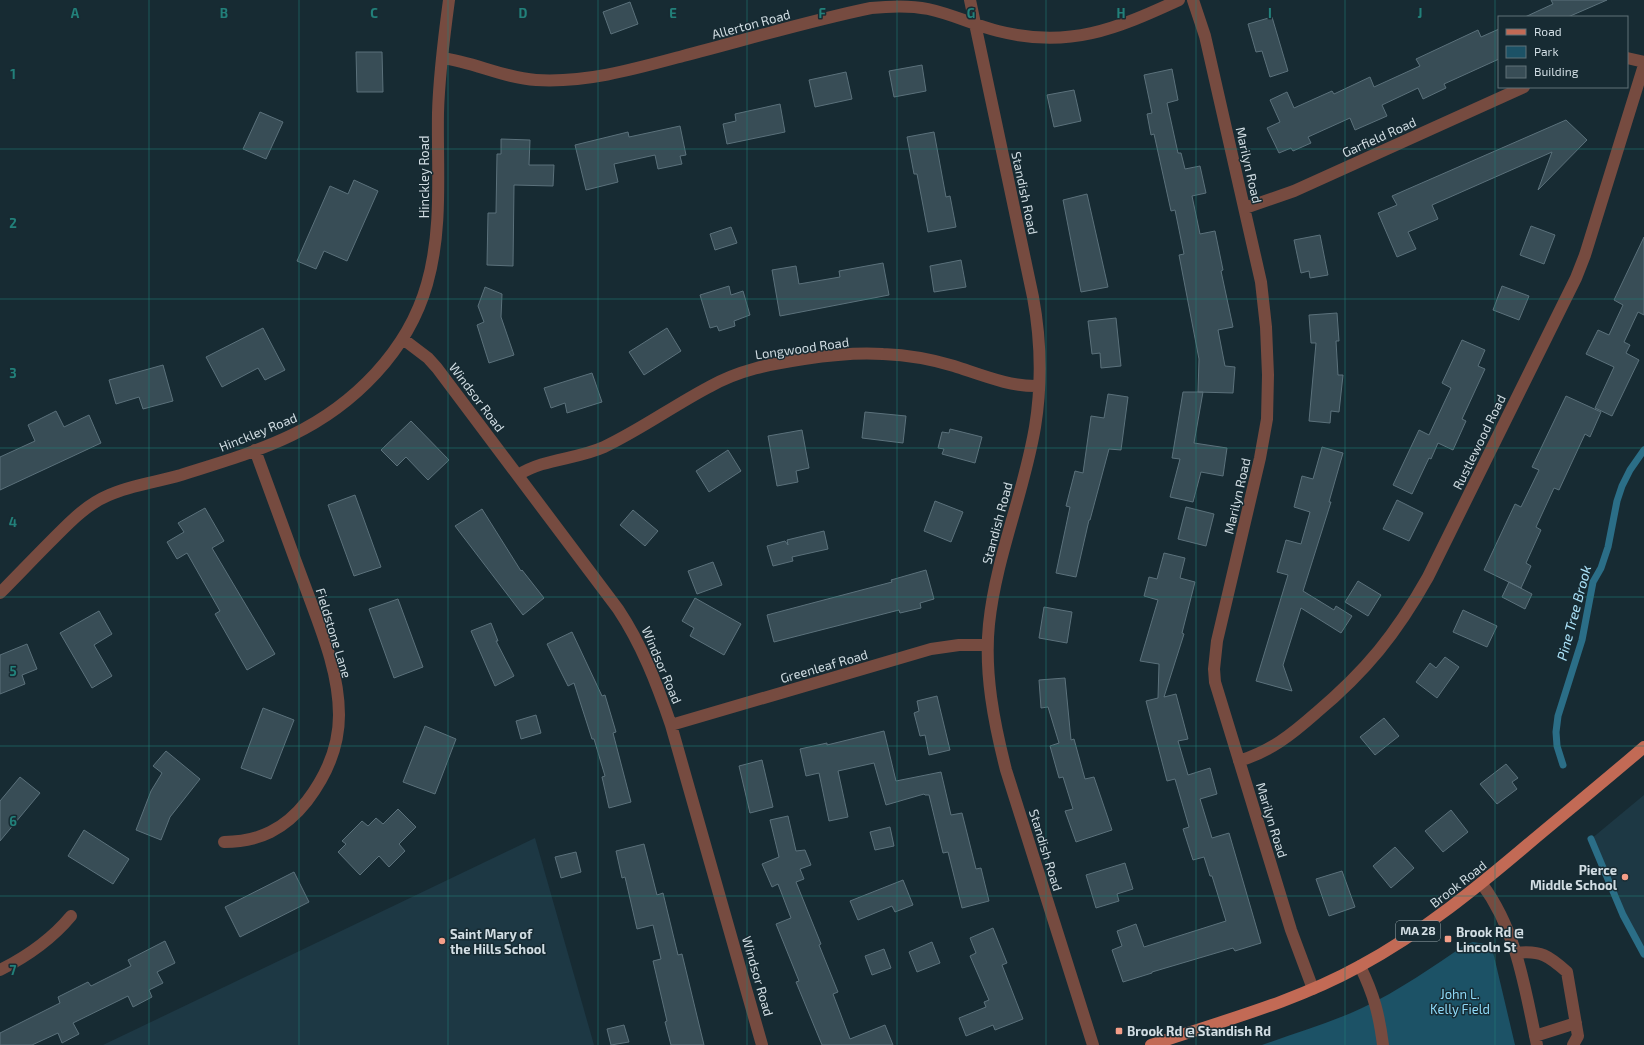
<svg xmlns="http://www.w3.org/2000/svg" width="1644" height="1045" viewBox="0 0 1644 1045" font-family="'Exo 2',sans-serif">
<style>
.built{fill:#1d3844}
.green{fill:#1c5266}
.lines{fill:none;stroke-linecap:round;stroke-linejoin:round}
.stream{stroke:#2b6e87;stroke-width:7}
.building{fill:#384d56;stroke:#5b717b}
.minor{stroke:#764b40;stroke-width:12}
.major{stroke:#c26a55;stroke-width:12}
.grid{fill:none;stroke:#22807a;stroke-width:1;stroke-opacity:0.55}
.poi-dot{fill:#f49e88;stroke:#172b33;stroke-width:1.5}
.labels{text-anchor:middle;stroke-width:3;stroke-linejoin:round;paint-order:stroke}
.shield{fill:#172b33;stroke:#99a8ae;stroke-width:1}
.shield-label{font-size:12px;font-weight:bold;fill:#d1dde3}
.street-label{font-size:13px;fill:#d1dde3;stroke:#172b33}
.poi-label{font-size:13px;font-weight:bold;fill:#d1dde3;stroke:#172b33;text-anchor:start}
.park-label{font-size:13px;fill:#8fdaf9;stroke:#172b33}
.water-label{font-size:14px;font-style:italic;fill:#ace3fa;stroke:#172b33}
.grid-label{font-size:13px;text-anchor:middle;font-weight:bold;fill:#22807a;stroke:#172b33;stroke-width:3;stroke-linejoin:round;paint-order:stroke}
</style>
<rect width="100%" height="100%" fill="#172b33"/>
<!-- built -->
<path class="built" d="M 1644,795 L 1644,954 L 1623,915 L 1591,839 Z
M 535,838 L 594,1045 L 103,1045 Z"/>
<!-- green -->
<path class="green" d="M 1473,942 L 1485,944 L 1493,952 L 1515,1045 L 1262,1045 C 1295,1033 1330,1023 1362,1008 C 1399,991 1433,966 1467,944 Z"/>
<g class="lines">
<!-- stream -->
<path class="stream" d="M 1563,765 L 1557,746 L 1556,732 L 1558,716 L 1582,640 L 1593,582 L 1601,568 L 1608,547 L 1617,501 L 1622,486 L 1630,470 L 1644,450
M 1591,839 L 1623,915 L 1644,954"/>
</g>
<!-- building -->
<path class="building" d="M 1551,0 L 1607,0 L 1568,17 L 1525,17 L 1553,4 Z
M 630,2 L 638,24 L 611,34 L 603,12 Z
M 1272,17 L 1288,71 L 1270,77 L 1262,51 L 1256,52 L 1248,24 Z
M 1499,29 L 1499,59 L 1444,84 L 1446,88 L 1423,99 L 1418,88 L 1382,105 L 1387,116 L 1355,130 L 1350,118 L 1308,137 L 1311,143 L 1293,151 L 1291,148 L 1279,153 L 1267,128 L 1280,122 L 1270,100 L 1287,92 L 1294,108 L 1332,91 L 1334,94 L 1370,77 L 1374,87 L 1420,66 L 1416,59 L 1478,30 L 1481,37 Z
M 356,52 L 382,52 L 383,92 L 357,92 Z
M 922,65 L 926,91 L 894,97 L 889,71 Z
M 1172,69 L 1178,100 L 1167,103 L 1178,153 L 1181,153 L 1185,169 L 1200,166 L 1206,193 L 1192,196 L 1200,234 L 1215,231 L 1223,270 L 1221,271 L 1233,327 L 1218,330 L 1225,366 L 1235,367 L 1233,393 L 1198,392 L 1199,359 L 1179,255 L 1184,254 L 1175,210 L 1171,211 L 1154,134 L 1151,135 L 1147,114 L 1152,113 L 1144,75 Z
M 846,72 L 852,99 L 815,107 L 809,80 Z
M 1074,90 L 1081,121 L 1054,127 L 1047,95 Z
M 780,104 L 785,132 L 727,144 L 723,124 L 736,121 L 735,114 Z
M 260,112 L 283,122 L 266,159 L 243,149 Z
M 1566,120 L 1587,140 L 1538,190 L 1552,152 L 1432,205 L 1438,219 L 1408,232 L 1416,249 L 1397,257 L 1378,213 L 1397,205 L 1392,196 Z
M 680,126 L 686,155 L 680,156 L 682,164 L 658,169 L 655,155 L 614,164 L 618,182 L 586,190 L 575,145 L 628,132 L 629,137 Z
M 934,132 L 946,197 L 950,196 L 956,227 L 928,232 L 917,174 L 914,174 L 907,137 Z
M 501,139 L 530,140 L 529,165 L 554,165 L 553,186 L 514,185 L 513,266 L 487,265 L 488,213 L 496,213 L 497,154 L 501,154 Z
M 354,180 L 378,191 L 347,261 L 324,251 L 316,269 L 297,261 L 330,186 L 348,194 Z
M 1087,194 L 1108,287 L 1081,292 L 1063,200 Z
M 1531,226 L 1555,235 L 1544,264 L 1520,255 Z
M 731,227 L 737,243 L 715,250 L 710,234 Z
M 1320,235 L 1328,275 L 1310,278 L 1309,271 L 1301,273 L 1294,240 Z
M 1644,237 L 1644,315 L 1638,312 L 1624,342 L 1630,345 L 1626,353 L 1639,360 L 1612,416 L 1595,408 L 1614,367 L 1586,354 L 1598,330 L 1609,335 L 1623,305 L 1614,300 Z
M 961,260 L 966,287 L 934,292 L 930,266 Z
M 883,263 L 889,295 L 780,316 L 772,270 L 796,266 L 799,284 L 840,277 L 839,271 Z
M 729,286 L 731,295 L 743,291 L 750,315 L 734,321 L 735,326 L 719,331 L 717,326 L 710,328 L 700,295 Z
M 1502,286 L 1529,296 L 1519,320 L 1493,310 Z
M 485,287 L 502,294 L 501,317 L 514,355 L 489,363 L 477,325 L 484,322 L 478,306 Z
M 1337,313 L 1339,341 L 1336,341 L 1338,375 L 1343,375 L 1339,412 L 1331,411 L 1330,423 L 1309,421 L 1316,343 L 1311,343 L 1309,315 Z
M 1116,318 L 1121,366 L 1101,368 L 1100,353 L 1092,354 L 1088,321 Z
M 263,328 L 285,370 L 265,380 L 258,368 L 222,387 L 206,357 Z
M 667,328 L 681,351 L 644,375 L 629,352 Z
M 1462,340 L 1485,350 L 1478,366 L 1485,369 L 1462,419 L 1466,421 L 1453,450 L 1438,443 L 1431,459 L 1429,458 L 1412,494 L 1393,485 L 1419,430 L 1429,435 L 1451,388 L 1442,383 Z
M 163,365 L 173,401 L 143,409 L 139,397 L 116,404 L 109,380 Z
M 592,373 L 602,402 L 567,413 L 565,403 L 551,408 L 544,388 Z
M 1183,392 L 1203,392 L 1194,443 L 1227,448 L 1223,476 L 1201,472 L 1193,502 L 1170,497 L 1180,459 L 1172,458 Z
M 1108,394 L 1128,397 L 1121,450 L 1109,449 L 1090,520 L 1089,520 L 1076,577 L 1056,573 L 1070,507 L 1066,506 L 1075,471 L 1083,473 L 1091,416 L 1104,418 Z
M 1566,396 L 1601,412 L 1590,437 L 1585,434 L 1559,490 L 1554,488 L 1536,527 L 1541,530 L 1526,563 L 1531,566 L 1521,588 L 1484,570 L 1515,504 L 1521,507 L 1539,470 L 1532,467 Z
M 56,411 L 64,427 L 89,415 L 101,443 L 0,490 L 0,457 L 35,441 L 28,425 Z
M 865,412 L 906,416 L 903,443 L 862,438 Z
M 411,421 L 449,460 L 428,480 L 406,457 L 397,466 L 381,450 Z
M 950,429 L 982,437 L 975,463 L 942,454 L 944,449 L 938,448 L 942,432 L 949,433 Z
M 802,430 L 809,468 L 796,471 L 798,482 L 777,486 L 768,436 Z
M 1322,447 L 1343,453 L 1329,502 L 1331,502 L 1303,591 L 1334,610 L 1336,606 L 1352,616 L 1341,633 L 1301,608 L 1283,665 L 1292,691 L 1256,681 L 1288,575 L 1277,572 L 1286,540 L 1301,544 L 1310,512 L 1294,507 L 1302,476 L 1313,479 Z
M 728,450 L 741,471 L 709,492 L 696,471 Z
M 355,495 L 381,567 L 354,576 L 328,505 Z
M 1397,500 L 1423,513 L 1409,541 L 1383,529 Z
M 935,501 L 963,512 L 951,542 L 924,531 Z
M 1186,507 L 1214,514 L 1206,546 L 1178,539 Z
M 205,508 L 224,541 L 212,548 L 275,654 L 247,670 L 215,614 L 220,611 L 187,553 L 177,559 L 167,542 L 184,532 L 178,523 Z
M 482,509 L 521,571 L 522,570 L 544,598 L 523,615 L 455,526 Z
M 633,510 L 658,531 L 645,546 L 620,525 Z
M 824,531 L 828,549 L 792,557 L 793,561 L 773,566 L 767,546 L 785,541 L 788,545 L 787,540 Z
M 1164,553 L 1185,558 L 1180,578 L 1195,582 L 1182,633 L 1184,634 L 1164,697 L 1176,694 L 1188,739 L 1178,741 L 1188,775 L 1210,768 L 1217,794 L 1200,799 L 1212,838 L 1229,833 L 1261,943 L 1235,951 L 1233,948 L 1152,972 L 1152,973 L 1123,982 L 1112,950 L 1122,946 L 1117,931 L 1136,924 L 1144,947 L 1226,921 L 1212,876 L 1210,876 L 1204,857 L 1193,860 L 1183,829 L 1189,827 L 1175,779 L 1167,781 L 1146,701 L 1158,698 L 1159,664 L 1140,661 L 1158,600 L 1144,596 L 1149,577 L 1157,579 Z
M 713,562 L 722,585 L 697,594 L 688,571 Z
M 926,570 L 934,599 L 920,603 L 921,608 L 900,613 L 899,610 L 774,642 L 767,615 L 892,582 L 891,580 Z
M 1358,581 L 1381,595 L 1368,616 L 1345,602 Z
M 1509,582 L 1532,594 L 1525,609 L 1502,597 Z
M 695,598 L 741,624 L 724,655 L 690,636 L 694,628 L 682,621 Z
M 398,599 L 423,667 L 394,678 L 369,609 Z
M 1044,607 L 1072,612 L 1067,643 L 1039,638 Z
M 1463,610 L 1497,626 L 1487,647 L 1453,632 Z
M 99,611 L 112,634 L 94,645 L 112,676 L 92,688 L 60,633 Z
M 491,623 L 498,641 L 496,641 L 514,676 L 495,686 L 471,631 Z
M 572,632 L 602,696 L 605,695 L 616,732 L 613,733 L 631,802 L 609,808 L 602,777 L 605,776 L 594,739 L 592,739 L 574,683 L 568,686 L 547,644 Z
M 27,644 L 37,669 L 22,675 L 25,684 L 0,694 L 0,655 Z
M 1445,657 L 1459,667 L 1437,698 L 1416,682 L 1430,663 L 1436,668 Z
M 1065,678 L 1071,740 L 1074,739 L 1085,779 L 1094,777 L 1112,830 L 1076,842 L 1065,811 L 1073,809 L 1063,777 L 1059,778 L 1050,746 L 1059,743 L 1048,707 L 1041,708 L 1039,680 Z
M 937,696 L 950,750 L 929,755 L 925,735 L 920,736 L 914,713 L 919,711 L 917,701 Z
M 263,708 L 294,720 L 271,779 L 241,768 Z
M 536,715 L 541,733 L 521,739 L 516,721 Z
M 1384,718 L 1399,736 L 1375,755 L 1360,737 Z
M 425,726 L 456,739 L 435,794 L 403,782 Z
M 884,731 L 896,781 L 941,772 L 951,815 L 962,813 L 976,869 L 981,868 L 989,901 L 962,908 L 948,852 L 943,853 L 929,795 L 925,795 L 924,794 L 886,805 L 874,763 L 838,771 L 848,817 L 829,821 L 819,773 L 806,776 L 800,749 L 827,743 L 827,745 Z
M 166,751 L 200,779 L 170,817 L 161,840 L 136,830 L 151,791 L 162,773 L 153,766 Z
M 762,760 L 773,807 L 750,813 L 739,766 Z
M 1506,764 L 1518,778 L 1512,782 L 1517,789 L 1497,804 L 1480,784 Z
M 20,777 L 40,793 L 0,841 L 0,801 Z
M 398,809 L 416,827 L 399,844 L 405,851 L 389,867 L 379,856 L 360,875 L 338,852 L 346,844 L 342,841 L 362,821 L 368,826 L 376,818 L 383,824 Z
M 1451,810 L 1468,832 L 1443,852 L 1425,831 Z
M 788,816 L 796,851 L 805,850 L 811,865 L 800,869 L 804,879 L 796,882 L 821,944 L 819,945 L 838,992 L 833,994 L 850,1039 L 885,1025 L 893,1045 L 822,1045 L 796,982 L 799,981 L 776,924 L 791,918 L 778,884 L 772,887 L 762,864 L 779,857 L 770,820 Z
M 890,827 L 894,846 L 875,850 L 870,832 Z
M 84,830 L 129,859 L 113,884 L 68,856 Z
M 644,844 L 657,895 L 663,893 L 678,955 L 682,954 L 704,1045 L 671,1045 L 665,1022 L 667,1021 L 653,961 L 661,959 L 653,925 L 637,929 L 625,877 L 622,878 L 616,851 Z
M 1395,847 L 1414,868 L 1391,888 L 1373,866 Z
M 576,852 L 581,872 L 561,878 L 555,857 Z
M 1125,863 L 1133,889 L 1117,894 L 1119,901 L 1096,908 L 1086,875 Z
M 1342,871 L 1355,907 L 1329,916 L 1316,879 Z
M 294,872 L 309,902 L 240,937 L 225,907 Z
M 903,880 L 913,905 L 895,912 L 892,906 L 858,920 L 850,901 Z
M 993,928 L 1007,963 L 1002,965 L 1023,1019 L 995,1030 L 993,1025 L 966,1036 L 959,1018 L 986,1007 L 984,1002 L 989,1000 L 970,956 L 976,953 L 970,938 Z
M 165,941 L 175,963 L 157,972 L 163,983 L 149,990 L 152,997 L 133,1007 L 128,996 L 73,1023 L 79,1034 L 62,1043 L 58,1033 L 32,1045 L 0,1045 L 0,1033 L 60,1003 L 58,997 L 88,982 L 91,986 L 131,966 L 128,960 Z
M 932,942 L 940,963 L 917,972 L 909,952 Z
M 884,949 L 891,968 L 872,975 L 865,956 Z
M 624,1025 L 629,1042 L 611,1045 L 607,1029 Z"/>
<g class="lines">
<!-- minor -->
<path class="minor" d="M 970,0 L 1033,297 C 1041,340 1042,384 1035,427 C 1024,493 996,557 989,624 C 984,673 994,723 1006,770 L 1093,1045
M 1193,0 L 1205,36 L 1261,282 L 1266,327 L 1268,375 L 1267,419 L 1260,458 L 1217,641 L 1214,669 L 1215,682 L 1291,930 L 1313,989
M 442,58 C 474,62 504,78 536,80 C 586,83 635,69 683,56 C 745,40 808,21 871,8 C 890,6 909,5 928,9 C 952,14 974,25 998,31 C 1069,49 1116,29 1179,0
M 1627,58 L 1644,62
M 1245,208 L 1294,191 L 1524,87
M 403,339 L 428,358 L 437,368 L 618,609 C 642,645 657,684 671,725 L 762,1045
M 518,475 C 545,458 575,460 604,447 C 640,430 673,406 709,387 C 739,370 770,364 804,359 C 830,355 857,352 883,354 C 907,355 931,359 954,366 C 982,375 1010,387 1039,386
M 0,593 C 17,576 33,559 50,542 C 68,524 85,505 109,495 C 131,485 157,482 181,475 C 218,463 257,452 292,435 C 354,405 408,351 427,284 C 443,228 437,170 438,113 C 439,75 444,37 449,0
M 671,725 L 931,649 L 959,645 L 987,645
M 1239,761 C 1271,751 1291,735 1316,713 C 1366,671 1396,634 1428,577 L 1576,278 L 1585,255 L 1644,65
M 224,842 C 259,842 285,829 307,801 C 326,776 339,747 339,715 C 339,671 320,627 305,586 C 288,541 272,496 255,450
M 1482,884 C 1517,931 1525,989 1537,1045
M 1516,953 C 1541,950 1549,956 1567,972 L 1578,1036 L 1573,1045
M 1360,966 C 1374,995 1379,1014 1383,1045
M 0,970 C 28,956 51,940 71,916
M 1535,1036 L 1576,1023"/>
<!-- major -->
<path class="major" d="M 1151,1045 C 1222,1021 1295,1002 1360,966 C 1423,932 1479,886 1533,840 C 1570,809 1608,778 1644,747"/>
</g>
<!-- grid -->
<path class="grid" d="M 149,0 L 149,1045M 299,0 L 299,1045M 448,0 L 448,1045M 598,0 L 598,1045M 747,0 L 747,1045M 897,0 L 897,1045M 1046,0 L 1046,1045M 1196,0 L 1196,1045M 1345,0 L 1345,1045M 1495,0 L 1495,1045M 0,149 L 1644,149M 0,299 L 1644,299M 0,448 L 1644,448M 0,597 L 1644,597M 0,746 L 1644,746M 0,896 L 1644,896"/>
<!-- markers -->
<g class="poi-dot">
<circle cx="1625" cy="877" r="4"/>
<rect x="1444" y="935" width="8" height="8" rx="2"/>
<circle cx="442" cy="941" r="4"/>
<rect x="1115" y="1027" width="8" height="8" rx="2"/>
</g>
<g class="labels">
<!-- shield labels -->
<rect class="shield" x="1396" y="921" width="44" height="20" rx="3"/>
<g class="shield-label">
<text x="1418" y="935">MA 28</text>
</g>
<!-- street labels -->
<g class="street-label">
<text transform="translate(751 24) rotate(-15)" y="5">Allerton Road</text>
<text transform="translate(1379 137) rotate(-24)" y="5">Garfield Road</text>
<text transform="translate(1249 165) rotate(77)" y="5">Marilyn Road</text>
<text transform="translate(424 177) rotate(-90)" y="5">Hinckley Road</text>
<text transform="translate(1025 193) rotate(78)" y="5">Standish Road</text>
<text transform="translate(802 348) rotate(-8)" y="5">Longwood Road</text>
<text transform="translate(477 397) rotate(53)" y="5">Windsor Road</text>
<text transform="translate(258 432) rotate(-22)" y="5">Hinckley Road</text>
<text transform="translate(1479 442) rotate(-64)" y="5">Rustlewood Road</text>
<text transform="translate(1237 496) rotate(-77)" y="5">Marilyn Road</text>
<text transform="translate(997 523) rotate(-75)" y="5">Standish Road</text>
<text transform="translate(334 633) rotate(73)" y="5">Fieldstone Lane</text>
<text transform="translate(662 665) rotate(67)" y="5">Windsor Road</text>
<text transform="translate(824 666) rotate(-16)" y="5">Greenleaf Road</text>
<text transform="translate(1272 820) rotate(73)" y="5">Marilyn Road</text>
<text transform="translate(1046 850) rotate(73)" y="5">Standish Road</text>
<text transform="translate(1458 884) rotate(-38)" y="5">Brook Road</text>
<text transform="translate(758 976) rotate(74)" y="5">Windsor Road</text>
</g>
<!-- poi labels -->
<g class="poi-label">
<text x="1617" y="875" text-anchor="end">Pierce<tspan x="1617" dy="15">Middle School</tspan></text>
<text x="1456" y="937">Brook Rd @<tspan x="1456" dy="15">Lincoln St</tspan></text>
<text x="450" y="939">Saint Mary of<tspan x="450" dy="15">the Hills School</tspan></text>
<text x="1127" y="1036">Brook Rd @ Standish Rd</text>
</g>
<!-- park labels -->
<g class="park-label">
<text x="1460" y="999">John L.<tspan x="1460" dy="15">Kelly Field</tspan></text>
</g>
<!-- water labels -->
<g class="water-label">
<text transform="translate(1574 613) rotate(-75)" y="5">Pine Tree Brook</text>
</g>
</g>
<g class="grid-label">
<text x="75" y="18">A</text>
<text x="224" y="18">B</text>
<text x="374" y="18">C</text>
<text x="523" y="18">D</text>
<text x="673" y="18">E</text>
<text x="822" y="18">F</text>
<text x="971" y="18">G</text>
<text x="1121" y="18">H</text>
<text x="1270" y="18">I</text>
<text x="1420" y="18">J</text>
<text x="13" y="79">1</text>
<text x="13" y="228">2</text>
<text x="13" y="378">3</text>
<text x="13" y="527">4</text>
<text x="13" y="676">5</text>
<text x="13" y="826">6</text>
<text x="13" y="975">7</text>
</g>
<!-- legend -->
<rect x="1498" y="16" width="130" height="72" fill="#172b33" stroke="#617279"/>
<rect x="1506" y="29" width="20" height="6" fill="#c26a55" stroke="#617279"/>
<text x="1534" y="36" font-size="12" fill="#d1dde3">Road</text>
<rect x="1506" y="46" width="20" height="12" fill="#1c5266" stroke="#617279"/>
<text x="1534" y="56" font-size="12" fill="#d1dde3">Park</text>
<rect x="1506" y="66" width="20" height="12" fill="#384d56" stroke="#617279"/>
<text x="1534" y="76" font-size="12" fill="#d1dde3">Building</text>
</svg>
